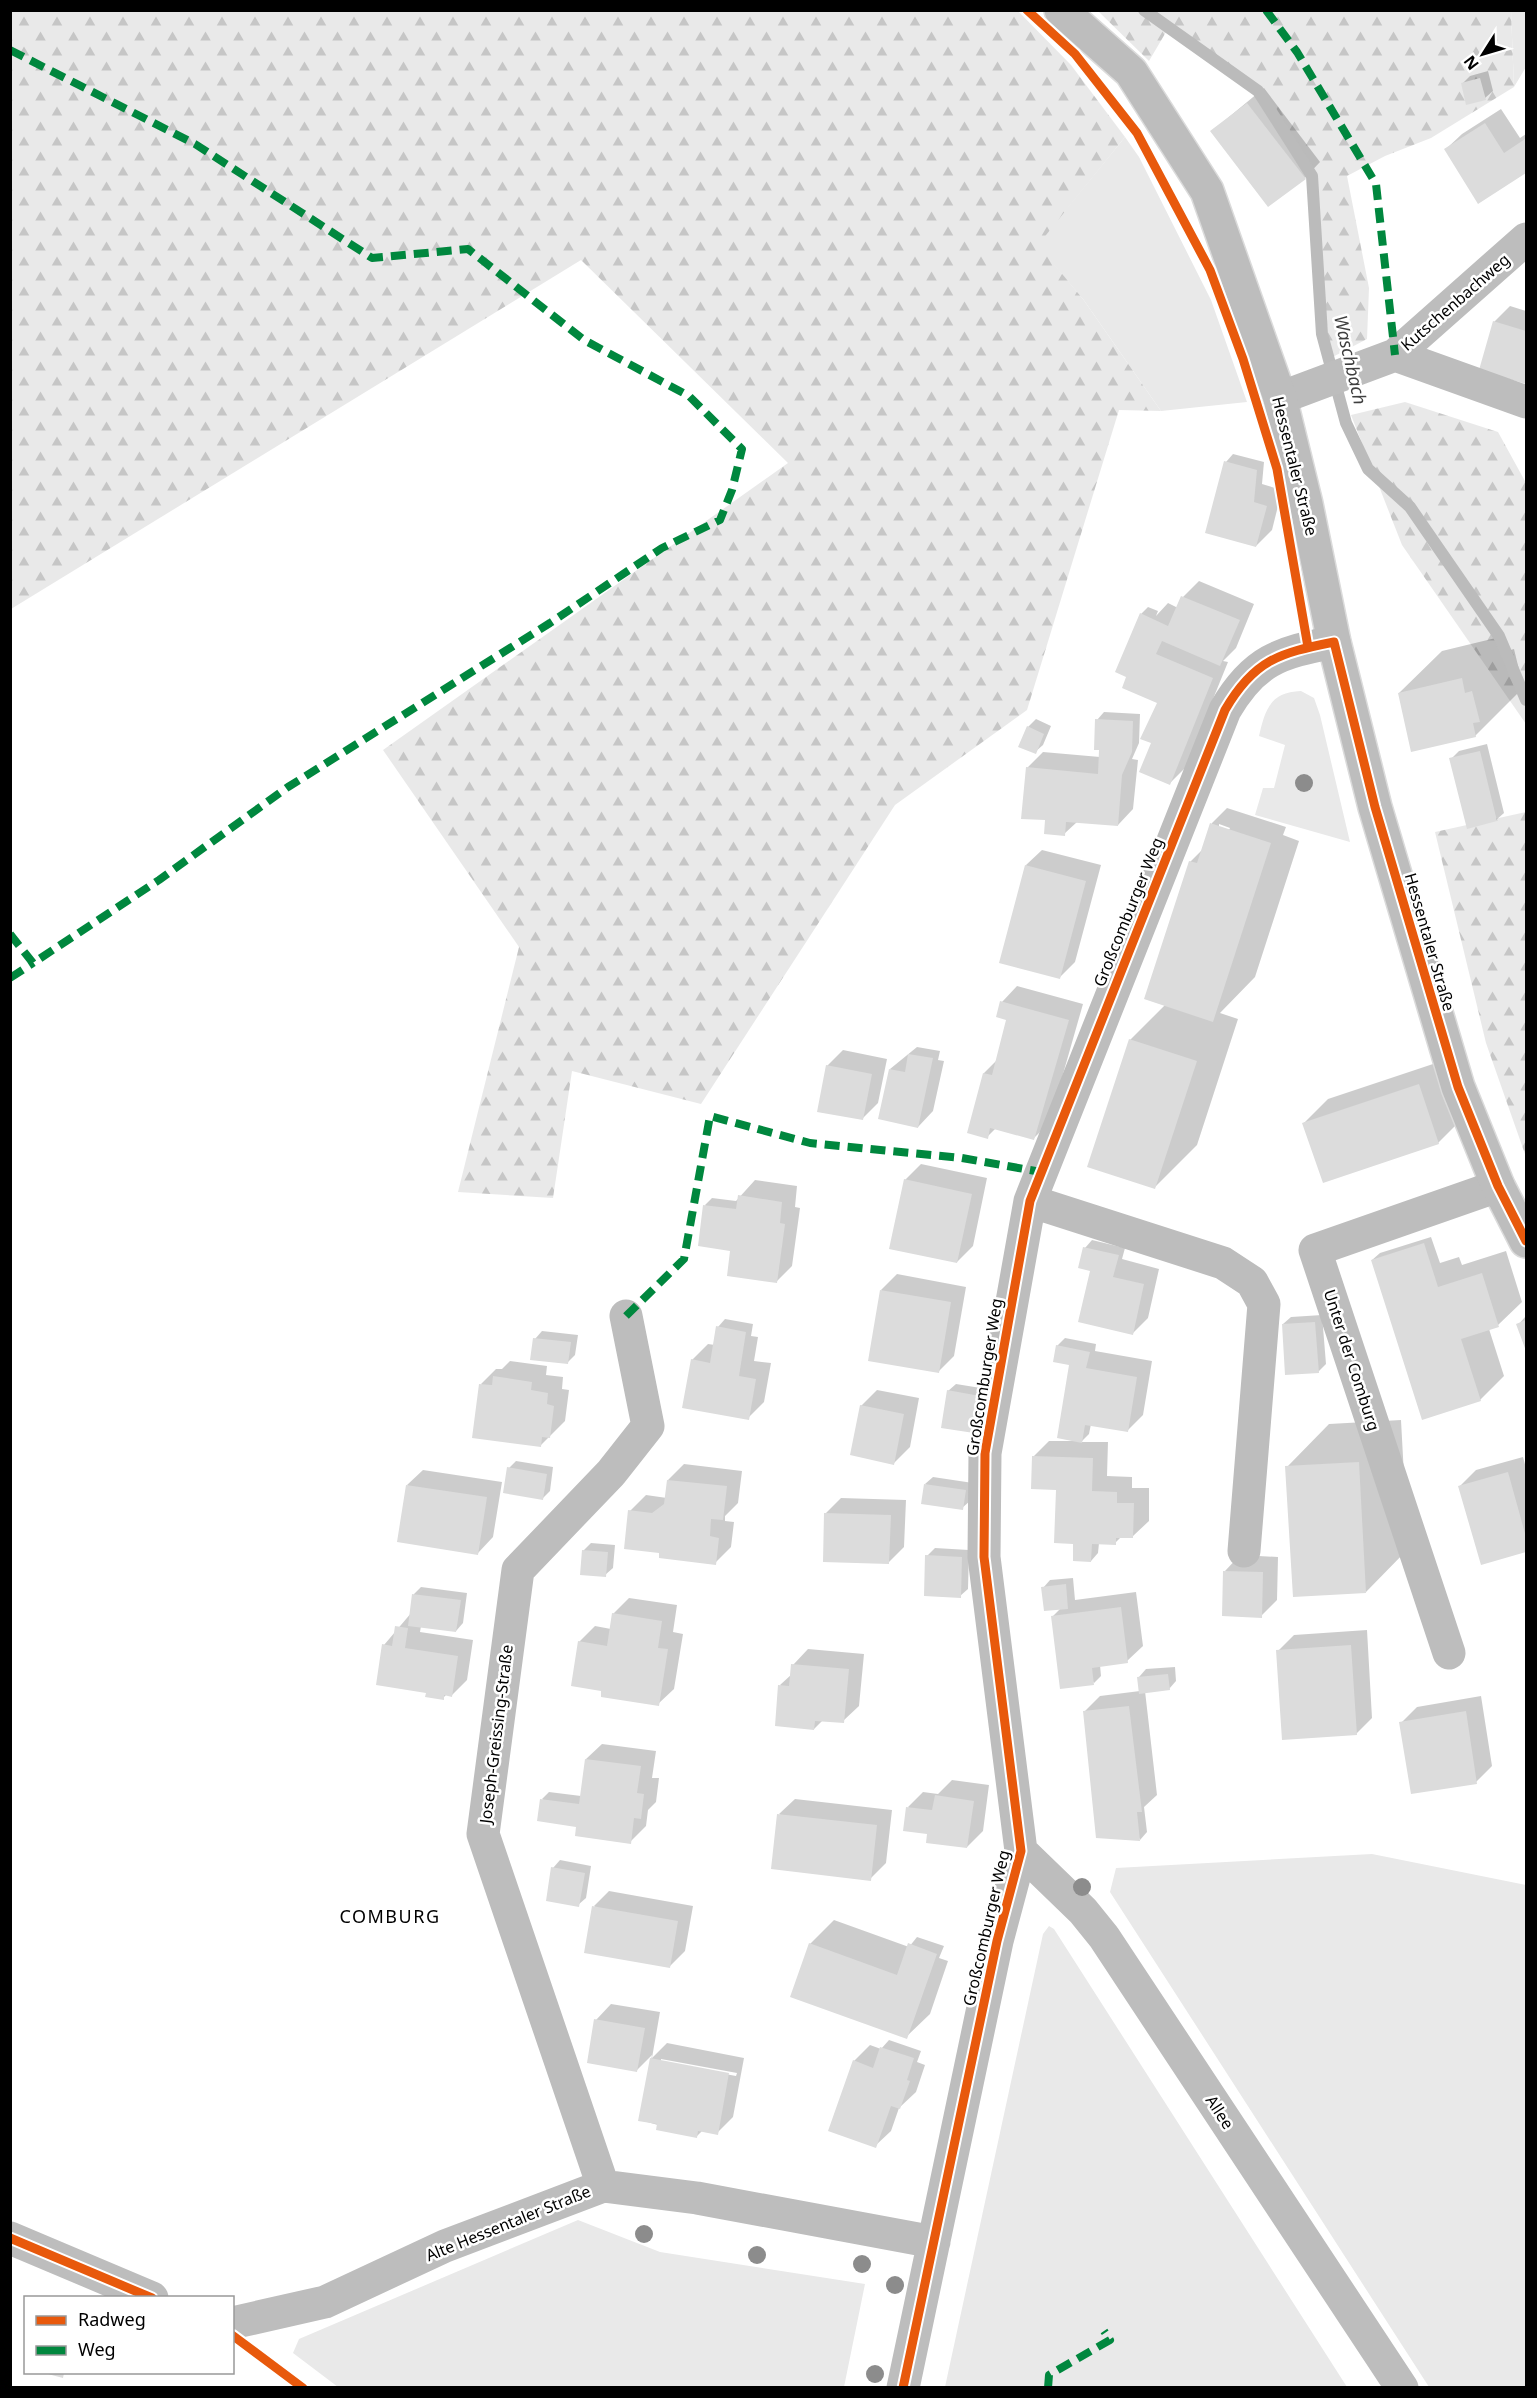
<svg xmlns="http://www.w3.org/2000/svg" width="1537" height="2398" viewBox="0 0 1537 2398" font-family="'Noto Sans',sans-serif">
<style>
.green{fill:#e9e9e9}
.forest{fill:url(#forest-firs)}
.shadow{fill:#0003;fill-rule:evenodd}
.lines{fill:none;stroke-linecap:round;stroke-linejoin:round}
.stream{stroke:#bbb;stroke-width:12}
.building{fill:#dcdcdc}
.major-casing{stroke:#dbdbdb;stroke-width:36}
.path{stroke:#b8b8b8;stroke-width:4;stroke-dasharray:1.5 3;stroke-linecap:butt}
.minor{stroke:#bdbdbd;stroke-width:33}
.major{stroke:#bdbdbd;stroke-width:33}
.quiet{stroke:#00873e;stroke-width:8;stroke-dasharray:15 8;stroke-linecap:butt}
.cycleway-casing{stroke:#fff;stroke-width:13}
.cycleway{stroke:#e8590c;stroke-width:9}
.tree{fill:#8c8c8c}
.labels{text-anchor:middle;stroke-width:5;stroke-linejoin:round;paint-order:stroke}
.street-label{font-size:16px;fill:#000;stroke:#fff}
.water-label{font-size:18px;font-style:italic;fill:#3f3f3f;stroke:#fff}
.neighbourhood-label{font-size:18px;letter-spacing:1.5px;fill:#000;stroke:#fff}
</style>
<defs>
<pattern id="forest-firs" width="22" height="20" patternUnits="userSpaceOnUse" patternTransform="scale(1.5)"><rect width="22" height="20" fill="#e9e9e9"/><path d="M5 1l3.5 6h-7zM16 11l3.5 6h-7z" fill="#c6c6c6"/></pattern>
</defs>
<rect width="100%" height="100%" fill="#fff"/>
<!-- green -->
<path class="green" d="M 1511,11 L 1526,11 L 1526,67 L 1514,87 Z
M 1125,137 L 1139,157 L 1211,300 L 1247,402 L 1161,411 L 1083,299 L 1037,245 Z
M 1301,691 L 1314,698 L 1320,715 L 1350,842 L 1255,815 L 1263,788 L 1274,788 L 1285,745 L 1259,736 C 1265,710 1270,692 1301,691 Z
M 1372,1854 L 1526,1885 L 1526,2387 L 1429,2387 L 1110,1892 L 1116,1868 Z
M 1049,1926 L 1054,1929 L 1347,2387 L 945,2387 L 1043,1934 Z
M 578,2220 L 660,2252 L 865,2284 L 844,2387 L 338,2387 L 293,2353 L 299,2339 Z"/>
<!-- forest -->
<path class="forest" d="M 11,10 L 1018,11 L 1071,65 L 1125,137 L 1038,245 L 1083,299 L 1161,411 L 1119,410 L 1027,710 L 895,805 L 701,1104 L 572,1071 L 553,1198 L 458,1192 L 519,947 L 383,750 L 788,463 L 581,260 L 11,609 Z
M 1098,11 L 1511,11 L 1514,87 L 1431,138 L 1385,156 L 1347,176 L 1369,288 L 1367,339 L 1325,361 L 1328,333 L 1313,201 L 1307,172 L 1254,92 L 1169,27 L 1149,61 Z
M 1405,402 L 1498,432 L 1526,483 L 1526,724 L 1402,545 L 1351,415 Z
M 1526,812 L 1526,1157 L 1486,1043 L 1435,832 Z"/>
<!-- shadow -->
<path class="shadow" d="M 1488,71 L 1493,91 L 1485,98 L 1462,84 L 1470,76 Z
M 1264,88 L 1320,162 L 1305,178 L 1212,131 Z
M 1501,109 L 1520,138 L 1526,134 L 1526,171 L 1479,202 L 1446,149 L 1462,134 Z
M 1510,306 L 1526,311 L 1526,382 L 1481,369 L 1494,322 Z
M 1233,454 L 1264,462 L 1262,484 L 1282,490 L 1272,530 L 1256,546 L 1226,462 Z
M 1199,581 L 1254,604 L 1236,648 L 1223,661 L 1228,662 L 1185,768 L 1170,783 L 1152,742 L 1159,702 L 1141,614 L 1148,607 L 1158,611 L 1156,616 L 1168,603 L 1178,608 L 1183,597 Z
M 1504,636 L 1507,651 L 1514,649 L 1521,678 L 1516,684 L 1518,693 L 1475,736 L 1399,693 L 1442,651 Z
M 1104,712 L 1140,714 L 1139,743 L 1132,759 L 1138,760 L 1133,809 L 1118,825 L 1077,822 L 1064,834 L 1047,819 L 1027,768 L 1043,752 L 1100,757 L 1097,720 Z
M 1036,719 L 1051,726 L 1043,745 L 1035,752 L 1028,727 Z
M 1487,744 L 1504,813 L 1496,820 L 1451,759 L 1459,751 Z
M 1227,808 L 1286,827 L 1283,835 L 1299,841 L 1255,977 L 1220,1013 L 1238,1019 L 1197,1145 L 1155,1187 L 1130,1040 L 1166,1004 L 1190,862 L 1204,848 L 1212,823 ZM 1219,824 L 1230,828 L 1229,830 L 1219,827 Z
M 1042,850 L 1101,865 L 1075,962 L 1060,977 L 1026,865 Z
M 1017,986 L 1083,1004 L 1049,1123 L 1033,1139 L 996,1128 L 987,1137 L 984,1073 L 997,1060 L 1008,1019 L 1002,1002 Z
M 917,1047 L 940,1051 L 938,1060 L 944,1061 L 933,1111 L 918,1127 L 890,1069 Z
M 843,1050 L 887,1059 L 878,1103 L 862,1119 L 827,1066 Z
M 1442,1061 L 1462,1119 L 1438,1143 L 1304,1123 L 1328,1099 Z
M 921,1164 L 987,1178 L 973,1246 L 957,1262 L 905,1180 Z
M 755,1180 L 797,1186 L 795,1207 L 800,1208 L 792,1266 L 777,1281 L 732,1250 L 705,1205 L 712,1198 L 736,1201 Z
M 1431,1237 L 1440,1263 L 1459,1257 L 1462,1265 L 1506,1251 L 1522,1302 L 1498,1325 L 1489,1329 L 1504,1376 L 1480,1400 L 1372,1260 L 1380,1253 Z
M 1092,1240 L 1125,1248 L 1122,1259 L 1159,1269 L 1148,1318 L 1132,1334 L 1092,1270 L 1085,1248 Z
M 897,1274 L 966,1287 L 954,1356 L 938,1372 L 881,1290 Z
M 1322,1315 L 1326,1364 L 1318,1372 L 1283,1324 L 1291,1317 Z
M 1525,1317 L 1526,1317 L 1526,1348 L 1518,1325 Z
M 725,1319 L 753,1324 L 751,1336 L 758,1337 L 754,1361 L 771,1363 L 764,1402 L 748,1418 L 692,1360 L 708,1344 L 715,1345 L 718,1327 Z
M 542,1331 L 578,1335 L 575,1355 L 567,1363 L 535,1339 Z
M 1065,1338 L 1096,1344 L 1095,1351 L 1152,1361 L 1143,1415 L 1127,1431 L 1091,1424 L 1089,1434 L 1081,1442 L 1108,1442 L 1107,1476 L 1132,1477 L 1132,1488 L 1149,1488 L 1149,1521 L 1133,1536 L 1122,1536 L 1115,1543 L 1099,1543 L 1098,1553 L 1091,1561 L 1057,1489 L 1033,1457 L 1049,1441 L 1072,1441 L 1071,1364 L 1057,1346 Z
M 510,1361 L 547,1366 L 546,1375 L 563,1377 L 562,1389 L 569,1390 L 565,1421 L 540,1446 L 481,1384 L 496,1369 L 502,1369 Z
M 956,1384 L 987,1389 L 974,1431 L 948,1391 Z
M 877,1390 L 919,1398 L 910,1447 L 894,1463 L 861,1406 Z
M 1401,1420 L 1408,1549 L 1366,1592 L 1287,1467 L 1329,1424 Z
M 1523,1457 L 1526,1468 L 1526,1550 L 1482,1563 L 1460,1486 L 1476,1470 Z
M 516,1461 L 553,1467 L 550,1491 L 542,1499 L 509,1468 Z
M 684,1464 L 742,1471 L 738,1503 L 725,1516 L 725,1521 L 734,1522 L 731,1547 L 715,1563 L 661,1551 L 630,1511 L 646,1495 L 667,1498 L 668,1480 Z
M 423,1470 L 502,1482 L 493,1537 L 478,1553 L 407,1485 Z
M 933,1477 L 973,1483 L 970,1501 L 962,1508 L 925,1484 Z
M 841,1498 L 906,1500 L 904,1547 L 888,1563 L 825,1514 Z
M 591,1543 L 615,1545 L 613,1568 L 605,1575 L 583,1551 Z
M 935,1548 L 969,1550 L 968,1589 L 960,1596 L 927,1556 Z
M 1240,1555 L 1278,1557 L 1277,1600 L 1261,1616 L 1225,1571 Z
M 1073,1578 L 1075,1600 L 1136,1592 L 1143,1646 L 1127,1661 L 1100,1665 L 1101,1676 L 1094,1683 L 1052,1617 L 1061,1608 L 1043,1588 L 1050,1580 Z
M 421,1587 L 467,1593 L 463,1623 L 456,1631 L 421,1626 L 420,1632 L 473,1640 L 467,1680 L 452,1695 L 447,1694 L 443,1698 L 428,1691 L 384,1645 L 412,1612 L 414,1594 Z
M 629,1598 L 677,1605 L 673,1632 L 683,1634 L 674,1689 L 658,1704 L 579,1642 L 595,1626 L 611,1629 L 613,1614 Z
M 1367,1630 L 1372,1718 L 1356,1734 L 1278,1651 L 1294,1635 Z
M 808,1649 L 864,1654 L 859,1706 L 843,1721 L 823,1720 L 814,1729 L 780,1685 L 792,1674 L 793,1665 Z
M 1175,1667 L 1176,1681 L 1169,1689 L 1145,1691 L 1157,1795 L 1144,1807 L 1147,1832 L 1140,1840 L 1084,1712 L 1100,1696 L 1140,1691 L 1139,1677 L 1146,1669 Z
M 1481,1696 L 1492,1766 L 1476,1782 L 1401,1723 L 1417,1707 Z
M 602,1744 L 656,1751 L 652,1778 L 659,1778 L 656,1802 L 648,1810 L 646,1826 L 630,1842 L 577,1825 L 542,1799 L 549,1792 L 581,1796 L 586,1759 Z
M 952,1780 L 989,1785 L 983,1831 L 967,1847 L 929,1832 L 908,1807 L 923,1792 L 938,1794 Z
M 795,1799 L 892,1810 L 886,1863 L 870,1879 L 779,1814 Z
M 560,1860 L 591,1866 L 586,1898 L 578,1905 L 553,1868 Z
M 609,1891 L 693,1906 L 685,1951 L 670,1966 L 594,1906 Z
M 834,1920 L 909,1947 L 917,1937 L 944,1946 L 939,1958 L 948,1961 L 930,2014 L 906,2037 L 810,1944 Z
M 611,2004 L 660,2012 L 652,2058 L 667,2043 L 744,2058 L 733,2117 L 717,2133 L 702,2131 L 697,2136 L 640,2120 L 652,2055 L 637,2070 L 596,2020 ZM 661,2059 L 737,2073 L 736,2076 L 661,2062 Z
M 889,2040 L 921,2051 L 917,2062 L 925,2065 L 916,2092 L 899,2108 L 891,2131 L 875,2146 L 854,2061 L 870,2045 L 881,2049 Z"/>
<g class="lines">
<!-- stream -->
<path class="stream" d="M 1144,10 L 1258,91 L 1312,176 L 1322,334 L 1346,423 L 1368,469 L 1410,507 L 1499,636 L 1526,700"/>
</g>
<!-- building -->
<path class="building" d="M 1480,78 L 1486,100 L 1466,105 L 1461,83 Z
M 1247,103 L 1306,179 L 1268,207 L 1210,131 Z
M 1485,123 L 1504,153 L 1525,139 L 1526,173 L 1478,204 L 1444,149 Z
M 1493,321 L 1526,331 L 1526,384 L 1479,370 Z
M 1224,461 L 1257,470 L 1254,502 L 1267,506 L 1256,547 L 1205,533 Z
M 1181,596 L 1240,620 L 1220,666 L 1162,641 L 1156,654 L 1213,678 L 1170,785 L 1139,772 L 1151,743 L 1140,739 L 1157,703 L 1122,688 L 1126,677 L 1115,672 L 1140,613 L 1168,626 Z
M 1462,678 L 1465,693 L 1472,691 L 1480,722 L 1473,723 L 1476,737 L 1411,752 L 1398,693 Z
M 1095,719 L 1133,721 L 1132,752 L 1122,775 L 1118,826 L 1066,822 L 1065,836 L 1044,834 L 1045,820 L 1021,819 L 1026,767 L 1098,774 L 1099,750 L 1094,750 Z
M 1027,726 L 1044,734 L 1036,754 L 1018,747 Z
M 1480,751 L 1497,821 L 1467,829 L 1449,758 Z
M 1210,823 L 1271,843 L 1213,1022 L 1144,999 L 1189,861 L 1197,863 Z
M 1025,865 L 1086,881 L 1060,979 L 999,963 Z
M 1000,1001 L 1069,1020 L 1034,1140 L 990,1128 L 988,1139 L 967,1133 L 983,1073 L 992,1075 L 1006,1020 L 996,1017 Z
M 1129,1039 L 1197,1061 L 1155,1189 L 1087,1167 Z
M 908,1054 L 933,1058 L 918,1128 L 878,1119 L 889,1069 L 905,1072 Z
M 826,1065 L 872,1074 L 863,1120 L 817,1112 Z
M 1419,1084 L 1439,1144 L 1323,1183 L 1302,1123 Z
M 904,1179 L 972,1194 L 957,1263 L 889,1249 Z
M 738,1195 L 782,1202 L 780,1223 L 785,1224 L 777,1283 L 727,1276 L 730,1251 L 698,1246 L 703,1205 L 736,1209 Z
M 1424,1243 L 1438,1287 L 1482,1273 L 1499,1327 L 1461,1339 L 1481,1401 L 1422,1420 L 1371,1260 Z
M 1083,1247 L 1119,1255 L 1113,1277 L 1144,1284 L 1133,1335 L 1078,1322 L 1090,1271 L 1078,1268 Z
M 880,1290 L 951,1302 L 939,1373 L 868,1361 Z
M 1526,1320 L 1526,1351 L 1516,1324 Z
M 1315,1322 L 1319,1373 L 1285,1375 L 1282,1324 Z
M 716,1326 L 746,1332 L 739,1376 L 756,1379 L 749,1420 L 682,1408 L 691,1359 L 710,1363 Z
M 533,1338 L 571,1342 L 568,1364 L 530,1360 Z
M 1056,1345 L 1090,1352 L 1086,1368 L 1137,1377 L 1128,1432 L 1085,1425 L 1082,1443 L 1057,1438 L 1069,1365 L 1053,1362 Z
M 493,1376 L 532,1382 L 531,1390 L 548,1393 L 547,1404 L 554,1406 L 550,1438 L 542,1437 L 541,1447 L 472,1438 L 479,1384 L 492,1385 Z
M 947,1390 L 980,1396 L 974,1433 L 941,1428 Z
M 860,1405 L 904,1414 L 894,1465 L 850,1455 Z
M 1032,1456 L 1093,1458 L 1092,1491 L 1117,1492 L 1117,1503 L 1134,1503 L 1133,1538 L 1116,1538 L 1116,1545 L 1092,1544 L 1091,1562 L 1073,1561 L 1073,1544 L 1054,1543 L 1056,1490 L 1031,1489 Z
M 1359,1462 L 1366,1593 L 1293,1597 L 1285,1466 Z
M 507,1467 L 547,1474 L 543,1500 L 503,1493 Z
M 1508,1472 L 1526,1537 L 1526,1552 L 1481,1565 L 1458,1486 Z
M 667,1480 L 727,1486 L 723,1520 L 711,1519 L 710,1536 L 719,1538 L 716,1565 L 659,1558 L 659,1553 L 624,1549 L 628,1510 L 652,1513 L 664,1504 Z
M 924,1484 L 966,1490 L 963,1510 L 921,1504 Z
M 406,1485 L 487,1497 L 478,1555 L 397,1542 Z
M 824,1513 L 891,1515 L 889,1564 L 823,1562 Z
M 582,1550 L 608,1552 L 606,1577 L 580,1575 Z
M 925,1555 L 962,1557 L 961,1598 L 924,1596 Z
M 1223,1571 L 1263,1572 L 1262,1618 L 1222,1616 Z
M 1066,1584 L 1068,1609 L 1044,1611 L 1041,1587 Z
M 412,1594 L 461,1600 L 456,1632 L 408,1626 Z
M 1121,1607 L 1128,1663 L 1092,1668 L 1094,1685 L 1060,1689 L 1051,1616 Z
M 612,1613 L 662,1621 L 658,1648 L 668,1649 L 659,1706 L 601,1697 L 601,1691 L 571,1686 L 578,1641 L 607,1646 Z
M 395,1626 L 408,1628 L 405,1648 L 458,1656 L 452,1697 L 444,1695 L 444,1700 L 425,1697 L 426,1693 L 376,1685 L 382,1644 L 392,1646 Z
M 1351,1645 L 1357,1735 L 1282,1740 L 1276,1650 Z
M 791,1664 L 849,1669 L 844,1723 L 815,1721 L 814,1730 L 775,1726 L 778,1685 L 789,1686 Z
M 1168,1674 L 1170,1690 L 1139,1694 L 1137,1677 Z
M 1129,1706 L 1142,1812 L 1137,1812 L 1140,1841 L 1096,1838 L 1083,1711 Z
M 1466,1711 L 1477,1784 L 1411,1794 L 1399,1722 Z
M 585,1759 L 641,1766 L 637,1793 L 644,1794 L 641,1819 L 634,1818 L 631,1844 L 575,1836 L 576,1827 L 537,1821 L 540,1799 L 579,1804 Z
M 935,1795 L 974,1801 L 967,1848 L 926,1843 L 927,1834 L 903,1831 L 906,1807 L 932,1810 Z
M 777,1814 L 877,1825 L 871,1881 L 771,1869 Z
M 551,1867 L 585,1873 L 579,1907 L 546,1901 Z
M 592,1906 L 678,1921 L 670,1968 L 584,1953 Z
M 809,1943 L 897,1975 L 908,1943 L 937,1954 L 907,2039 L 790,1997 Z
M 594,2019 L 645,2028 L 637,2072 L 587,2063 Z
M 880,2047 L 914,2058 L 907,2080 L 910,2081 L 900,2109 L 891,2106 L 876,2148 L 828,2131 L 853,2060 L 873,2068 Z
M 650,2058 L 729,2073 L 718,2135 L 698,2131 L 697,2138 L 656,2130 L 657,2124 L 638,2121 Z
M 44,2373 L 64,2373 L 63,2378 Z"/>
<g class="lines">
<!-- major casing -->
<g class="major-casing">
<path id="major" d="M 1061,10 L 1131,72 L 1207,191 L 1280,398 L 1306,504 L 1334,642 L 1375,807 L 1458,1087 L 1498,1186 L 1526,1241"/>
</g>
<!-- path -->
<path class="path" d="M 258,2354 L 303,2388"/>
<!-- minor -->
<path class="minor" d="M 1395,355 L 1526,402
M 1280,398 L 1395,355 L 1526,239
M 1030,1201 L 1223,1263 L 1252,1282 L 1264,1304 L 1244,1551
M 1449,1653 L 1315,1250 L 1498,1186
M 1021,1851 L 1083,1911 L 1104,1937 L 1402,2388
M 603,2186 L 483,1834 L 518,1570 L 611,1473 L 648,1426 L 626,1316
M 10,2238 L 152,2298
M 232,2323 L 325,2302 L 445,2246 L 603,2186 L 697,2198 L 934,2242
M 903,2388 L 997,1941 L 1021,1851 L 984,1557 L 985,1453 L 1030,1201 L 1225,710 C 1254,660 1279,653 1334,642"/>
<!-- major -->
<use href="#major" class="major"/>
<!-- quiet -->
<path class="quiet" d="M 1266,10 L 1297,52 L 1376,184 L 1395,355
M 10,50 L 195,144 L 372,258 L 468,249 L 584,340 L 689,396 L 742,449 L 732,490 L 720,520 L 662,548 L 550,623 L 288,787 L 159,880 L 33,963 L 10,934
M 10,978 L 33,963
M 626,1316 L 684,1259 L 710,1116 L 810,1143 L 962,1158 L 1041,1172
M 1048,2388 L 1049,2375 L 1110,2340 L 1104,2331"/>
<!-- cycleway casing -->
<g class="cycleway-casing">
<path id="cycleway" d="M 1027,10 L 1075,54 L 1137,133 L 1210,270 L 1243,359 L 1277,469 L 1308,647
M 10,2238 L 152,2298
M 232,2335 L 303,2388
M 903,2388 L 997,1941 L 1021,1851 L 984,1557 L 985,1453 L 1030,1201 L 1225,710 C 1254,660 1279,653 1334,642 L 1375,807 L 1458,1087 L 1498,1186 L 1526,1241"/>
</g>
<!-- cycleway -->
<use href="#cycleway" class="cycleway"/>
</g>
<!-- trees -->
<g class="tree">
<circle cx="1304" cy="783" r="9"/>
<circle cx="1082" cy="1887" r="9"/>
<circle cx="644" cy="2234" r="9"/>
<circle cx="757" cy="2255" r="9"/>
<circle cx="862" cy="2264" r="9"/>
<circle cx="895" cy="2285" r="9"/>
<circle cx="875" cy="2374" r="9"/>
</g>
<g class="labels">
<!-- street labels -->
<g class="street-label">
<text transform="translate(1455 302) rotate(-41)" y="6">Kutschenbachweg</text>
<text transform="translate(1295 466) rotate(76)" y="6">Hessentaler Straße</text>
<text transform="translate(1128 912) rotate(-68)" y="6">Großcomburger Weg</text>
<text transform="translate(1430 942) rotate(74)" y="6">Hessentaler Straße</text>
<text transform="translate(1352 1360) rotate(72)" y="6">Unter der Comburg</text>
<text transform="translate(984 1377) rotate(-81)" y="6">Großcomburger Weg</text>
<text transform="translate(496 1734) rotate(-83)" y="6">Joseph-Greissing-Straße</text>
<text transform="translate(986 1928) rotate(-77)" y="6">Großcomburger Weg</text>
<text transform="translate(1220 2112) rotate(57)" y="6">Allee</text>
<text transform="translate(508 2223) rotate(-22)" y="6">Alte Hessentaler Straße</text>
</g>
<!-- water labels -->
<g class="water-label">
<text transform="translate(1350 360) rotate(77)" y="6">Waschbach</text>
</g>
<!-- neighbourhood labels -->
<g class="neighbourhood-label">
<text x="390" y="1923">COMBURG</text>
</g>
</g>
<!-- border -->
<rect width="1537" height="2398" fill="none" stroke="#000000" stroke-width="24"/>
<!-- legend -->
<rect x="24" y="2296" width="210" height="78" fill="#ffffff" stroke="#999999" stroke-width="1.5"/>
<rect x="36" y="2316" width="30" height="9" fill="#e8590c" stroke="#999999" stroke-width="1.5"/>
<text x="78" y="2326" font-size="18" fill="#000000">Radweg</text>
<rect x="36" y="2346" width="30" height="9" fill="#00873e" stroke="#999999" stroke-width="1.5"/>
<text x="78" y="2356" font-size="18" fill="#000000">Weg</text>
<!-- north arrow -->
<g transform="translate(1483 54) rotate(233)" stroke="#ffffff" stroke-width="4.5" paint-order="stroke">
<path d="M0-4.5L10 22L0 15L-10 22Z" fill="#000000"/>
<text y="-9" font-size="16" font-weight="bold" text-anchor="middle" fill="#000000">N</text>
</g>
</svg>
